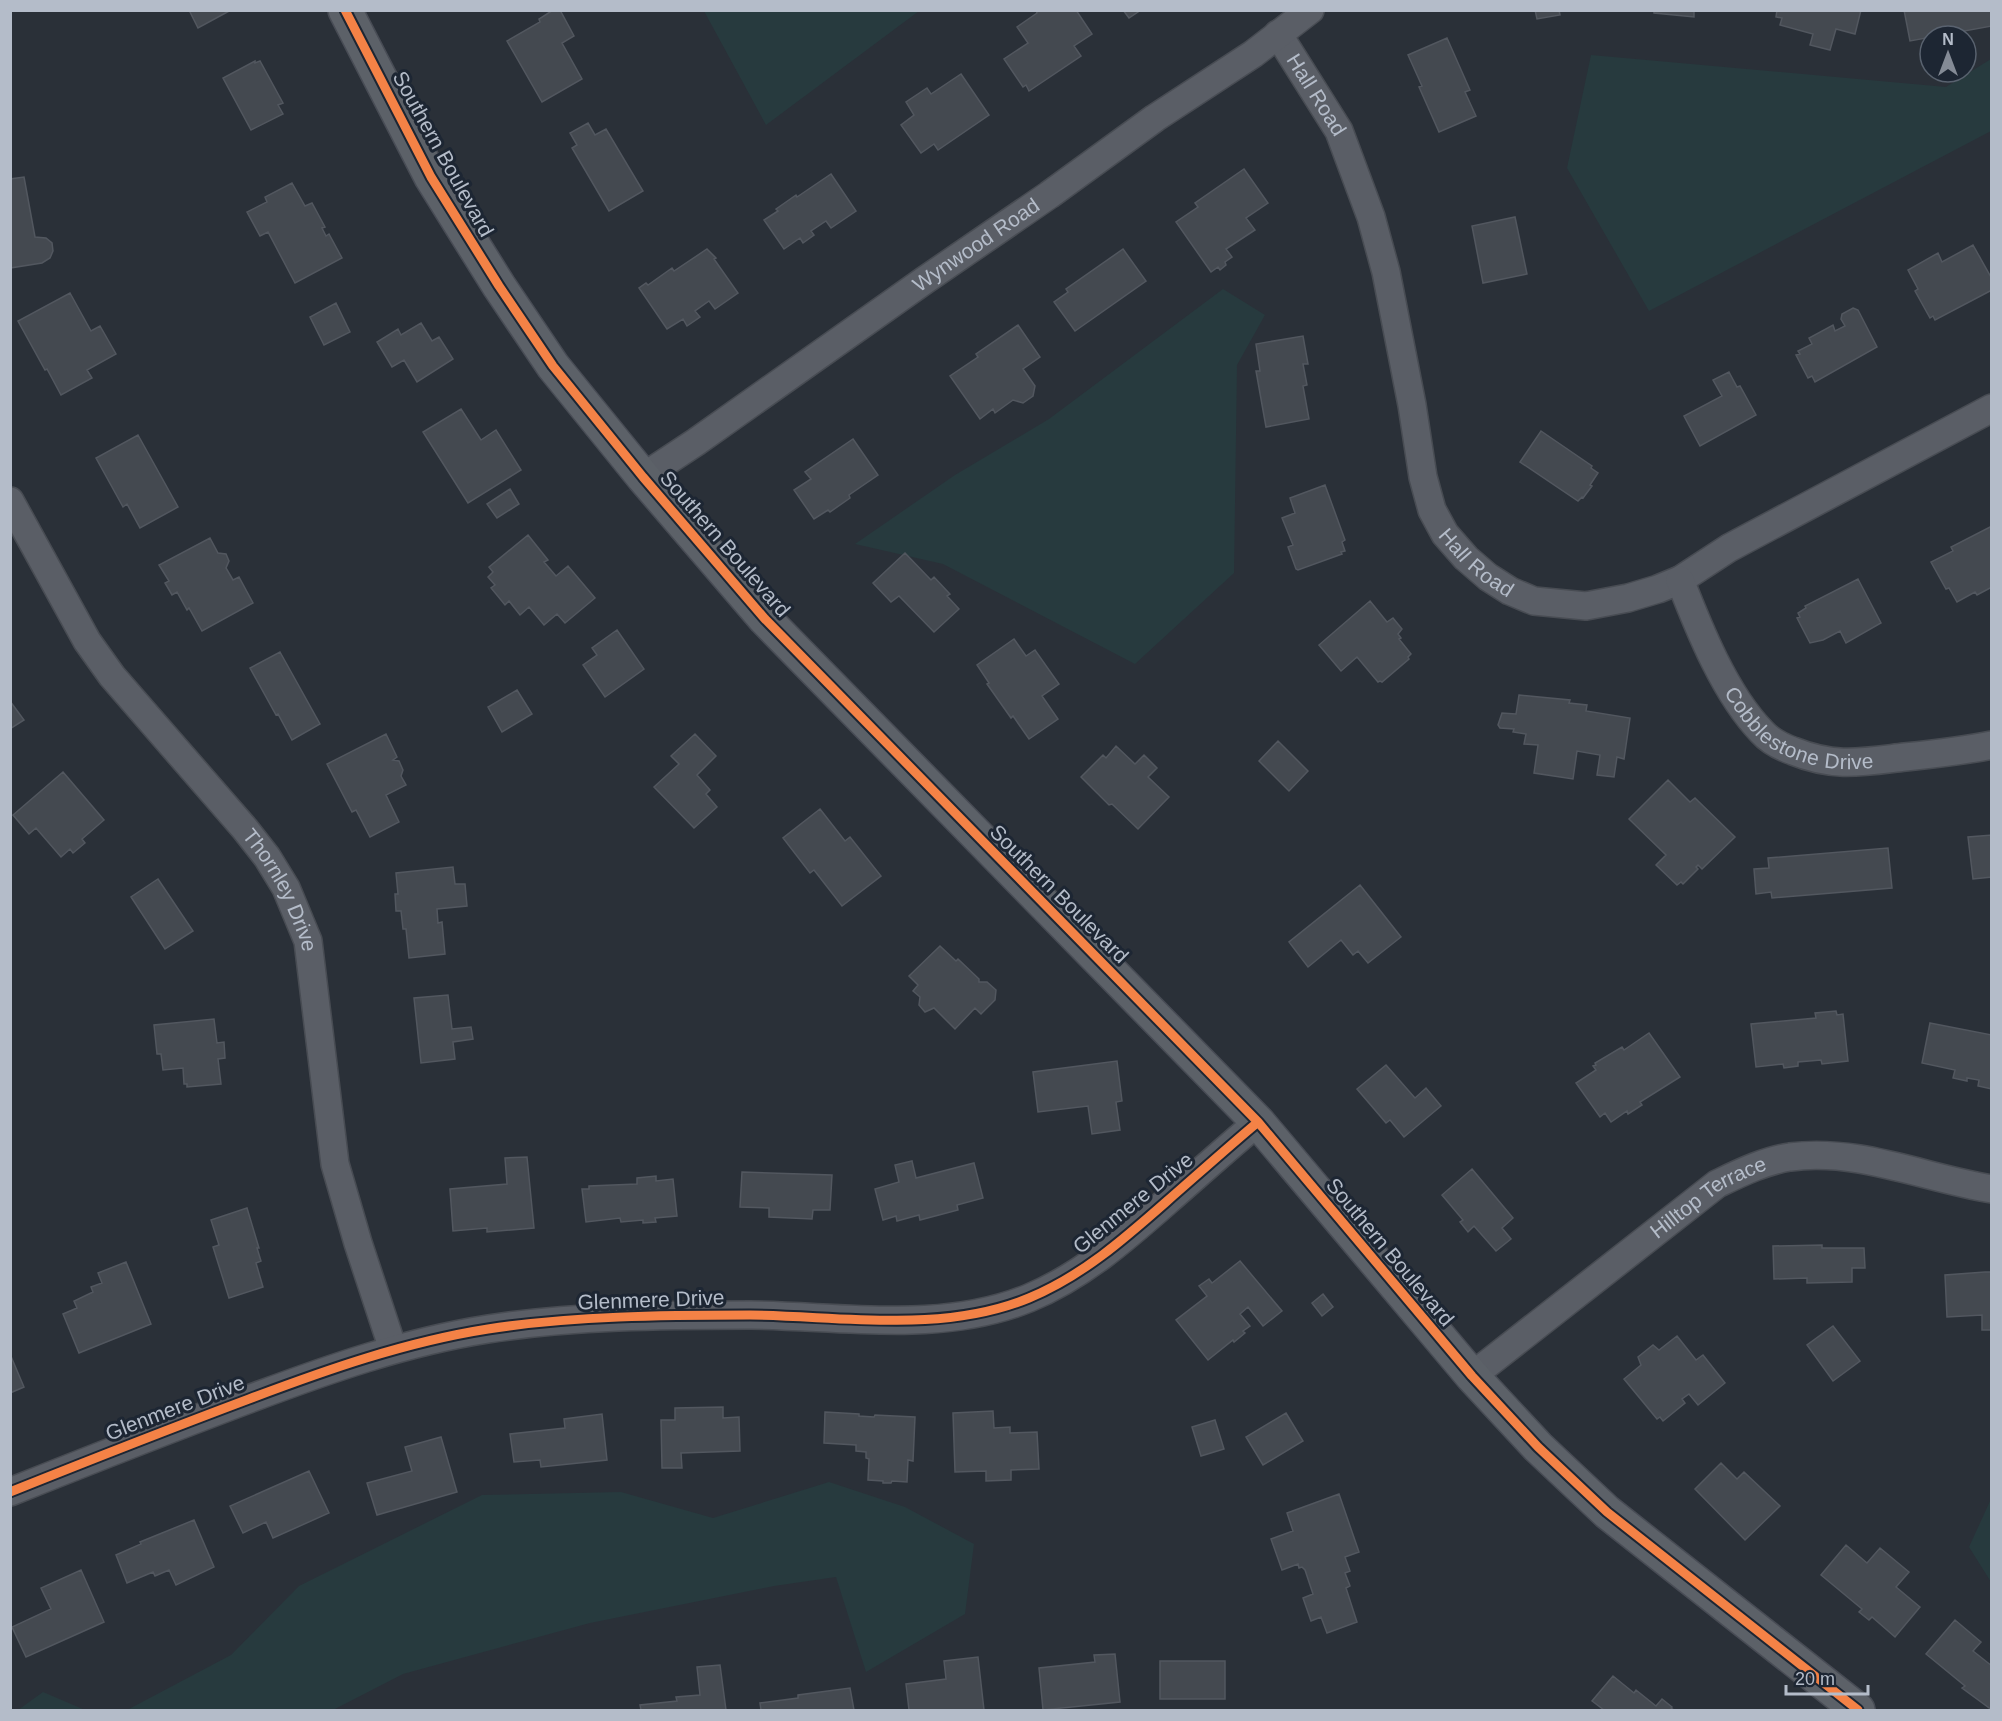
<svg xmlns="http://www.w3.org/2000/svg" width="2002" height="1721" viewBox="0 0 2002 1721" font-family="Helvetica,sans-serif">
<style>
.green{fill:#273a3e}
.building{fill:#444950;stroke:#52575f;stroke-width:1.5}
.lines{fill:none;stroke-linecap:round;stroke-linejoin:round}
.minor-casing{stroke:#484c53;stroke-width:30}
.major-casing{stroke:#484c55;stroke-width:36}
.minor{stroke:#5a5e66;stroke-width:27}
.major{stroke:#5c6168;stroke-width:33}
.cycleway-casing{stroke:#1d2633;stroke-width:13}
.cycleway{stroke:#f48246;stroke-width:9}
.labels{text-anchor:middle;stroke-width:6;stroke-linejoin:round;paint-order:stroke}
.street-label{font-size:21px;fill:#b4bcc9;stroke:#1d2633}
</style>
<rect width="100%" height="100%" fill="#2a3038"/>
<!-- green -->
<path class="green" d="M 704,11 L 919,11 L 766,125 Z
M 1591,55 L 1946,87 L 1991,59 L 1991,131 L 1649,311 L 1567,168 Z
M 1223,289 L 1265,315 L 1237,365 L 1234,573 L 1135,664 L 943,564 L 855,544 L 955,475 L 1049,419 Z
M 829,1482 L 905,1507 L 974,1544 L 965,1614 L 866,1672 L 836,1577 L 774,1586 L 590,1623 L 403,1674 L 333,1710 L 127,1710 L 231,1655 L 299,1586 L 482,1495 L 621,1492 L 713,1518 Z
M 1991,1499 L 1991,1582 L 1969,1547 Z
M 43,1692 L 85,1710 L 18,1710 Z"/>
<!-- building -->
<path class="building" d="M 189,10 L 231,10 L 198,28 Z
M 553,10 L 560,10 L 574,36 L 562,43 L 582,79 L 542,102 L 507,41 L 540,22 L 539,19 Z
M 1036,10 L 1076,10 L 1092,34 L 1074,46 L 1081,56 L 1029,91 L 1026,85 L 1023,87 L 1004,59 L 1028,43 L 1017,27 L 1037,13 Z
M 1123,10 L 1141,10 L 1129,18 Z
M 1535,10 L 1559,10 L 1560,15 L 1537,19 Z
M 1654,10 L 1694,10 L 1694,17 L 1654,13 Z
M 1777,10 L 1861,10 L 1855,34 L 1836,29 L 1830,50 L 1810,45 L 1813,34 L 1780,25 L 1782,18 L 1776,17 Z
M 1904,10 L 1991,10 L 1992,26 L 1910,41 Z
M 1447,38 L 1470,90 L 1465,92 L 1476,116 L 1439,132 L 1419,87 L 1422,86 L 1408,55 Z
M 255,61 L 255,63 L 260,61 L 283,103 L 278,105 L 283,114 L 251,130 L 223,78 Z
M 961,74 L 989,115 L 938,150 L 934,144 L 921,153 L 901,125 L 914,115 L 906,102 L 927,88 L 931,94 Z
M 588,123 L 595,135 L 606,129 L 643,191 L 609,211 L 572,148 L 577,145 L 570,133 Z
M 1244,169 L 1268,203 L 1246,218 L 1255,230 L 1226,249 L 1232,257 L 1225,262 L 1226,265 L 1220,270 L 1218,267 L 1211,272 L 1176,222 L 1198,207 L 1195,203 Z
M 831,174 L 856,211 L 831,228 L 826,221 L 811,231 L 814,235 L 803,243 L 800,238 L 784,249 L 764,220 L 778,211 L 776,209 L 796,195 L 797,197 Z
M 24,177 L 35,237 L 46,238 L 52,243 L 53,251 L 50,258 L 42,263 L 10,268 L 10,179 Z
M 292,183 L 305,206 L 312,203 L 325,227 L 322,228 L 326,236 L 329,234 L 342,258 L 295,283 L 268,232 L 260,236 L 247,212 L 267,202 L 265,197 Z
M 1515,217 L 1527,274 L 1483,283 L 1472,226 Z
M 1973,245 L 1992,279 L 1992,290 L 1935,320 L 1933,316 L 1930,318 L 1915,291 L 1918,289 L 1908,270 L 1938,253 L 1942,262 Z
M 707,249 L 716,258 L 714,259 L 738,293 L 715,309 L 709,301 L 695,311 L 700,317 L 687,326 L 683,319 L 667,329 L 639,288 L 646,283 L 648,285 L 672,268 L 674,271 Z
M 1123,249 L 1146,281 L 1075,331 L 1054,302 L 1068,292 L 1066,289 Z
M 70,293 L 91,331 L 100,326 L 116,354 L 87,370 L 92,378 L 61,395 L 47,369 L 45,370 L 18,321 Z
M 336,303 L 350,332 L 324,345 L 310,317 Z
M 1853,308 L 1858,310 L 1877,347 L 1815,382 L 1812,376 L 1808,378 L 1796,355 L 1800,354 L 1798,351 L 1812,344 L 1809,338 L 1833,325 L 1835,331 L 1845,326 L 1841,319 L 1842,314 Z
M 421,323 L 432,341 L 439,337 L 453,359 L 417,382 L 404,360 L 392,367 L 377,342 L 398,329 L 401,335 Z
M 1018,325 L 1040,357 L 1023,369 L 1035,386 L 1033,396 L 1023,403 L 1013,400 L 995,413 L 993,409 L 980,419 L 950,376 L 978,357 L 976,354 Z
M 1303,336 L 1308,364 L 1303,364 L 1307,385 L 1303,386 L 1309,419 L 1266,427 L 1256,371 L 1260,371 L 1256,344 Z
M 1729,372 L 1737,387 L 1740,386 L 1756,415 L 1700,446 L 1684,416 L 1722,396 L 1713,380 Z
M 461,409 L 481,440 L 496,430 L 521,470 L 468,503 L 423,432 Z
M 1541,431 L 1592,466 L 1591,468 L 1598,473 L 1590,485 L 1592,486 L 1583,498 L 1582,497 L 1578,501 L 1520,462 Z
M 138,435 L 178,507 L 140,528 L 127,504 L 123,507 L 96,458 Z
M 853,439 L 878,475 L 849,495 L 850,498 L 830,512 L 828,510 L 814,519 L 794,490 L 811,479 L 805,472 Z
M 1325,485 L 1345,540 L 1342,542 L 1345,551 L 1341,552 L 1342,554 L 1298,570 L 1296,569 L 1288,547 L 1293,545 L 1282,518 L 1295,513 L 1290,498 Z
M 510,489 L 519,504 L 497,518 L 487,504 Z
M 1992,526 L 1992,587 L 1977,595 L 1975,592 L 1957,602 L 1949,588 L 1946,589 L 1931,562 L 1953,551 L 1951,547 Z
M 528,535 L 548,560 L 544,562 L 556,576 L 568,566 L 595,598 L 565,623 L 557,614 L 544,625 L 529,607 L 520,615 L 509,601 L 505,605 L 491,588 L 495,585 L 488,577 L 493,572 L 489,567 Z
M 210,538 L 218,553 L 226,554 L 229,561 L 226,568 L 233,580 L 239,577 L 253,603 L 202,631 L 189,608 L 187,610 L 177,592 L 172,595 L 165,583 L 169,581 L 159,565 Z
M 905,553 L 931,580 L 934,577 L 950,594 L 947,596 L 959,609 L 934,632 L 899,596 L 891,602 L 873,583 Z
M 1858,579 L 1881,623 L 1846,643 L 1840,631 L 1823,640 L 1810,643 L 1797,618 L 1800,617 L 1798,613 L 1806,608 L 1805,606 Z
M 1370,601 L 1387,622 L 1393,618 L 1402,629 L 1398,634 L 1401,638 L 1399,639 L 1411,654 L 1408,657 L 1409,659 L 1382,682 L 1380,681 L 1378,682 L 1357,657 L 1341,671 L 1319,645 Z
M 617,630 L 644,669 L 605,697 L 583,665 L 597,655 L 592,648 Z
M 1014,639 L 1026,656 L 1035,650 L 1059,684 L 1042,696 L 1058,719 L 1029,739 L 1013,716 L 1011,718 L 987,684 L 989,683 L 977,665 Z
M 280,652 L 320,724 L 292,740 L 278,714 L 276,715 L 250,668 Z
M 517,690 L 532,714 L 502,732 L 488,707 Z
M 1519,695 L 1570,700 L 1569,703 L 1587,705 L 1586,711 L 1630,718 L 1624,759 L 1617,757 L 1614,777 L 1597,775 L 1600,755 L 1577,751 L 1573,779 L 1534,773 L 1538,745 L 1524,744 L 1526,734 L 1513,732 L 1514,729 L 1500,728 L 1498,725 L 1502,713 L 1516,714 Z
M 10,701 L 24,720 L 10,729 Z
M 386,734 L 397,757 L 393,760 L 399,761 L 403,770 L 401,776 L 406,785 L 386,795 L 399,822 L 370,837 L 356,810 L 352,812 L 327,764 Z
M 695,734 L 716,756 L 697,775 L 710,790 L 706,794 L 717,807 L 694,828 L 654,787 L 679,764 L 671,756 Z
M 1278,741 L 1308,771 L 1289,791 L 1259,761 Z
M 1116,746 L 1135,764 L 1144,755 L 1157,768 L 1148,777 L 1169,797 L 1138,829 L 1112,804 L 1109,805 L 1081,777 L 1103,755 L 1106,758 Z
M 63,772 L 104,820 L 82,839 L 85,843 L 73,853 L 70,849 L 61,857 L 36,828 L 29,834 L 13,815 Z
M 1668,780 L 1690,802 L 1695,798 L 1735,837 L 1702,869 L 1698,865 L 1696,867 L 1698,869 L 1683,884 L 1681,882 L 1677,885 L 1656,865 L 1666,855 L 1629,819 Z
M 820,809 L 845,841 L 850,837 L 881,876 L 842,906 L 814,870 L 810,873 L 783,838 Z
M 1992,835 L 1992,877 L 1973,879 L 1968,837 Z
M 1888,848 L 1892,888 L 1772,898 L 1771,892 L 1756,894 L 1754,869 L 1769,868 L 1768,858 Z
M 453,867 L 455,884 L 465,884 L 467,906 L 437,909 L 438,923 L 442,922 L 445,954 L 409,958 L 406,929 L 403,929 L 401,911 L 396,911 L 395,894 L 398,894 L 396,873 Z
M 158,879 L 193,931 L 165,949 L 131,897 Z
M 1360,885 L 1401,937 L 1368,963 L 1358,951 L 1353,955 L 1341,940 L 1308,967 L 1289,942 Z
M 940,946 L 956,961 L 958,959 L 979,979 L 979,982 L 987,982 L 996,990 L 995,1000 L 981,1014 L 975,1008 L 955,1029 L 934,1008 L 925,1012 L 919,1005 L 920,997 L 913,991 L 918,985 L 909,976 Z
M 448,995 L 452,1029 L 471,1027 L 473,1039 L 453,1042 L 455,1059 L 421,1063 L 414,998 Z
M 1836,1011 L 1837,1015 L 1843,1014 L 1848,1061 L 1822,1064 L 1821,1060 L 1798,1062 L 1798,1066 L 1784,1068 L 1783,1064 L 1756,1067 L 1751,1024 L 1816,1018 L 1815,1013 Z
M 214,1019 L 217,1043 L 224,1042 L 225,1058 L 218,1059 L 221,1084 L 187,1087 L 187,1084 L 184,1084 L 183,1068 L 163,1070 L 161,1054 L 157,1054 L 154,1025 Z
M 1930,1023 L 1992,1035 L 1992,1089 L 1978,1086 L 1979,1080 L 1967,1078 L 1967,1081 L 1953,1078 L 1955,1070 L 1922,1063 Z
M 1649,1033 L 1680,1077 L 1640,1102 L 1642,1105 L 1628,1114 L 1627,1111 L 1611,1122 L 1605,1113 L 1600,1117 L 1576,1083 L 1596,1070 L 1593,1066 L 1596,1065 L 1595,1063 L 1622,1047 L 1624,1050 Z
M 1117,1061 L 1122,1101 L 1116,1102 L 1120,1130 L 1092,1134 L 1088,1106 L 1038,1112 L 1033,1072 Z
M 1386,1065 L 1415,1098 L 1426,1088 L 1441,1106 L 1404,1137 L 1390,1120 L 1386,1123 L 1357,1089 Z
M 527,1157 L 534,1228 L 487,1232 L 487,1228 L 453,1231 L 450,1189 L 507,1184 L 505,1158 Z
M 912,1161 L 916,1178 L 974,1163 L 983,1198 L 957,1205 L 958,1210 L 920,1220 L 919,1215 L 897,1221 L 896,1216 L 883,1220 L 875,1189 L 899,1182 L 895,1165 Z
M 1472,1169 L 1513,1218 L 1502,1228 L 1511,1239 L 1496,1251 L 1474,1226 L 1468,1232 L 1460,1222 L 1463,1220 L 1442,1195 Z
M 742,1172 L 832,1175 L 830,1210 L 813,1210 L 812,1219 L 769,1217 L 769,1208 L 740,1207 Z
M 656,1176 L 656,1181 L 673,1179 L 677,1216 L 655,1218 L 656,1222 L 643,1223 L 643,1220 L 621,1222 L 620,1218 L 586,1222 L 582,1189 L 589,1189 L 589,1186 L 637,1184 L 637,1178 Z
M 247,1208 L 259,1248 L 257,1248 L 261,1261 L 256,1263 L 263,1287 L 229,1298 L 213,1247 L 219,1245 L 211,1220 Z
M 1822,1245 L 1822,1248 L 1864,1248 L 1865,1268 L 1852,1268 L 1852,1282 L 1807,1283 L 1807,1278 L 1774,1279 L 1773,1246 Z
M 1240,1261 L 1282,1311 L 1263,1326 L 1248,1307 L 1240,1314 L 1250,1326 L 1243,1331 L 1245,1333 L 1234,1342 L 1233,1340 L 1208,1360 L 1176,1320 L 1207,1296 L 1199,1286 L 1209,1279 L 1212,1283 Z
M 126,1262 L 151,1324 L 79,1353 L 63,1314 L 77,1308 L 74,1301 L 93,1292 L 91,1287 L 102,1283 L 98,1273 Z
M 1985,1272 L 1992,1272 L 1992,1330 L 1982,1330 L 1982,1315 L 1947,1317 L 1945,1275 Z
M 1323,1294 L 1333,1307 L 1322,1316 L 1312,1303 Z
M 1833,1326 L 1860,1361 L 1833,1381 L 1807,1345 Z
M 1677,1336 L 1696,1360 L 1703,1355 L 1725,1383 L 1698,1405 L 1689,1394 L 1682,1399 L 1685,1403 L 1663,1421 L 1660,1417 L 1657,1419 L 1624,1379 L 1641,1365 L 1638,1357 L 1653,1345 L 1659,1350 Z
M 10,1354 L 24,1387 L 10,1393 Z
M 723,1407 L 723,1418 L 739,1417 L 740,1451 L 681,1453 L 682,1468 L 662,1468 L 661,1420 L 675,1420 L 675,1408 Z
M 993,1411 L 994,1428 L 1010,1427 L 1010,1433 L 1037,1432 L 1039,1469 L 1011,1470 L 1011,1480 L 986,1481 L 986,1471 L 955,1472 L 953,1413 Z
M 825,1412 L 859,1414 L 859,1416 L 874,1417 L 875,1415 L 915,1417 L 913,1461 L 908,1460 L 907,1482 L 892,1481 L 891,1483 L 883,1483 L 883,1481 L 868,1480 L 869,1459 L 866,1458 L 866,1452 L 856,1451 L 856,1445 L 824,1443 Z
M 1286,1413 L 1303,1441 L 1263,1465 L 1246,1437 Z
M 602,1414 L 607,1460 L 541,1467 L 540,1460 L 514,1462 L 510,1434 L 565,1428 L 564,1419 Z
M 1215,1420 L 1224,1449 L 1201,1456 L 1192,1427 Z
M 441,1437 L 457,1492 L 377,1515 L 367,1483 L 412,1471 L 405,1447 Z
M 1721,1463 L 1737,1479 L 1744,1472 L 1780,1506 L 1745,1540 L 1695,1489 Z
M 309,1471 L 329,1513 L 273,1538 L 266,1522 L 243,1533 L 230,1506 Z
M 1339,1494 L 1359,1552 L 1345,1557 L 1350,1571 L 1345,1573 L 1350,1586 L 1346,1588 L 1357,1622 L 1327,1633 L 1321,1617 L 1311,1621 L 1303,1598 L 1313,1594 L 1305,1570 L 1302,1567 L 1299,1568 L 1298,1564 L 1282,1570 L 1271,1539 L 1293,1531 L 1287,1513 Z
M 194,1520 L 214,1567 L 176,1585 L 169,1570 L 155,1576 L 153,1572 L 127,1583 L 116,1555 L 141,1544 L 140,1542 Z
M 1846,1545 L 1867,1563 L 1880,1548 L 1909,1572 L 1896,1587 L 1920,1607 L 1895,1637 L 1872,1617 L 1869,1620 L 1859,1612 L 1862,1609 L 1821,1575 Z
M 81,1570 L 104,1622 L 26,1657 L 12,1627 L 51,1609 L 41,1588 Z
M 1955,1620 L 1981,1642 L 1973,1651 L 1992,1666 L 1992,1710 L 1962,1688 L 1965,1686 L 1926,1654 Z
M 1115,1654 L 1120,1702 L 1043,1710 L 1039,1668 L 1095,1662 L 1094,1655 Z
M 978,1657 L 984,1710 L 909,1710 L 906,1684 L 946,1679 L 944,1661 Z
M 1160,1661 L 1225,1661 L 1225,1699 L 1160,1699 Z
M 720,1665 L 726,1710 L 641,1710 L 640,1705 L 677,1701 L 676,1697 L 700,1695 L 697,1667 Z
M 1613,1676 L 1634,1693 L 1636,1690 L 1656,1706 L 1662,1699 L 1672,1707 L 1671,1708 L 1674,1710 L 1604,1710 L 1592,1701 Z
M 850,1688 L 854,1710 L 761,1710 L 760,1703 L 798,1698 L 798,1695 Z"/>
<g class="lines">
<!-- minor casing -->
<g class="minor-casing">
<g id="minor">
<path id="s1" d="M 1278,34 L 1339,131 L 1371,217 L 1386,272 L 1412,405 L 1423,477 L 1432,510 L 1445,534 L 1466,558 L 1488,577 L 1510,591 L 1534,601 L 1586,606 L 1628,598 L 1658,589 L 1680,580 L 1729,548 L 1992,408"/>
<path id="s2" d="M 643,477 L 696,442 L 925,280 L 1049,195 L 1155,118 L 1253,54 L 1310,10"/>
<path id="s3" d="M 10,501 L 87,641 L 112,676 L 245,829 L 267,857 L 286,888 L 308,941 L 335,1164 L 358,1243 L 393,1349"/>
<path id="s4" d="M 1680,580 C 1699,629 1725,694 1762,732 C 1770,741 1782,747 1793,751 C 1835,768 1862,762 1905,757 C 1935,754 1963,751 1992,745"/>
<path id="s5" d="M 1472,1376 L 1717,1184 C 1740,1173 1764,1161 1790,1157 C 1860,1148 1924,1178 1992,1189"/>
<path d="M 10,1492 C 90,1460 169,1429 249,1399 C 326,1370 405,1342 488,1329 C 571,1316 665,1315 750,1315 C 842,1316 942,1334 1029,1298 C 1082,1276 1124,1239 1166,1202 C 1197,1175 1227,1148 1258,1122"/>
</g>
</g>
<!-- major casing -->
<g class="major-casing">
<path id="major" d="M 345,10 L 431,177 L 499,286 L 553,366 L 643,477 L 765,619 L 1258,1122 L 1472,1376 L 1538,1447 L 1607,1512 L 1858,1710"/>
</g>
<!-- minor -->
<use href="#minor" class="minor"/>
<!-- major -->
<use href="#major" class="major"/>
<!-- cycleway casing -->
<g class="cycleway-casing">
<path id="cycleway" d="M 345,10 L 431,177 L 499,286 L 553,366 L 643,477 L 765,619 L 1258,1122 L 1472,1376 L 1538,1447 L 1607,1512 L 1858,1710
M 10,1492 C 90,1460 169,1429 249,1399 C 326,1370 405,1342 488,1329 C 571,1316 665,1315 750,1315 C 842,1316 942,1334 1029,1298 C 1082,1276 1124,1239 1166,1202 C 1197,1175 1227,1148 1258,1122"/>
</g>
<!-- cycleway -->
<use href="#cycleway" class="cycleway"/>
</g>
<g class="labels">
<!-- street labels -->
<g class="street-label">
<text dy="7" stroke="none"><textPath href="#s1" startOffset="72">Hall Road</textPath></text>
<text transform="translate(443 154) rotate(61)" y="7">Southern Boulevard</text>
<text dy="7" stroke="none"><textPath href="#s2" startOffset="406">Wynwood Road</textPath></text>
<text transform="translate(725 544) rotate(49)" y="7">Southern Boulevard</text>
<text dy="7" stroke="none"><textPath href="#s1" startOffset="576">Hall Road</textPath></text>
<text dy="7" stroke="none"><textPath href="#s4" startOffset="206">Cobblestone Drive</textPath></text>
<text dy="7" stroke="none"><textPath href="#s3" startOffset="477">Thornley Drive</textPath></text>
<text transform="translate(1059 894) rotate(45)" y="7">Southern Boulevard</text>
<text dy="7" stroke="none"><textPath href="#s5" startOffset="297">Hilltop Terrace</textPath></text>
<text transform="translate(1133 1203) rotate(-39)" y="7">Glenmere Drive</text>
<text transform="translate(1390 1252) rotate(50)" y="7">Southern Boulevard</text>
<text transform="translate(651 1300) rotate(-2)" y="7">Glenmere Drive</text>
<text transform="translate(175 1408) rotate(-21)" y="7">Glenmere Drive</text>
</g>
</g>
<!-- border -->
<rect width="2002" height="1721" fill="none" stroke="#b4bcc9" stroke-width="24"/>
<!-- north arrow -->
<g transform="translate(1948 54)"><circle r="28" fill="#1d2633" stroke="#59626f" stroke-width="1.5"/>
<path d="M0-4.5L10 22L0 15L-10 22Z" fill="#848b96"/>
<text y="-9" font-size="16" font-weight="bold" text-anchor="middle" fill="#b4bcc9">N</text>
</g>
<!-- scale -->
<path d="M1786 1685v9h82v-9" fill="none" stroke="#b4bcc9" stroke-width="3"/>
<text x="1795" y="1685" font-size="18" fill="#b4bcc9" stroke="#1d2633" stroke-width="4.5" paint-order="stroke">20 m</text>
</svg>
